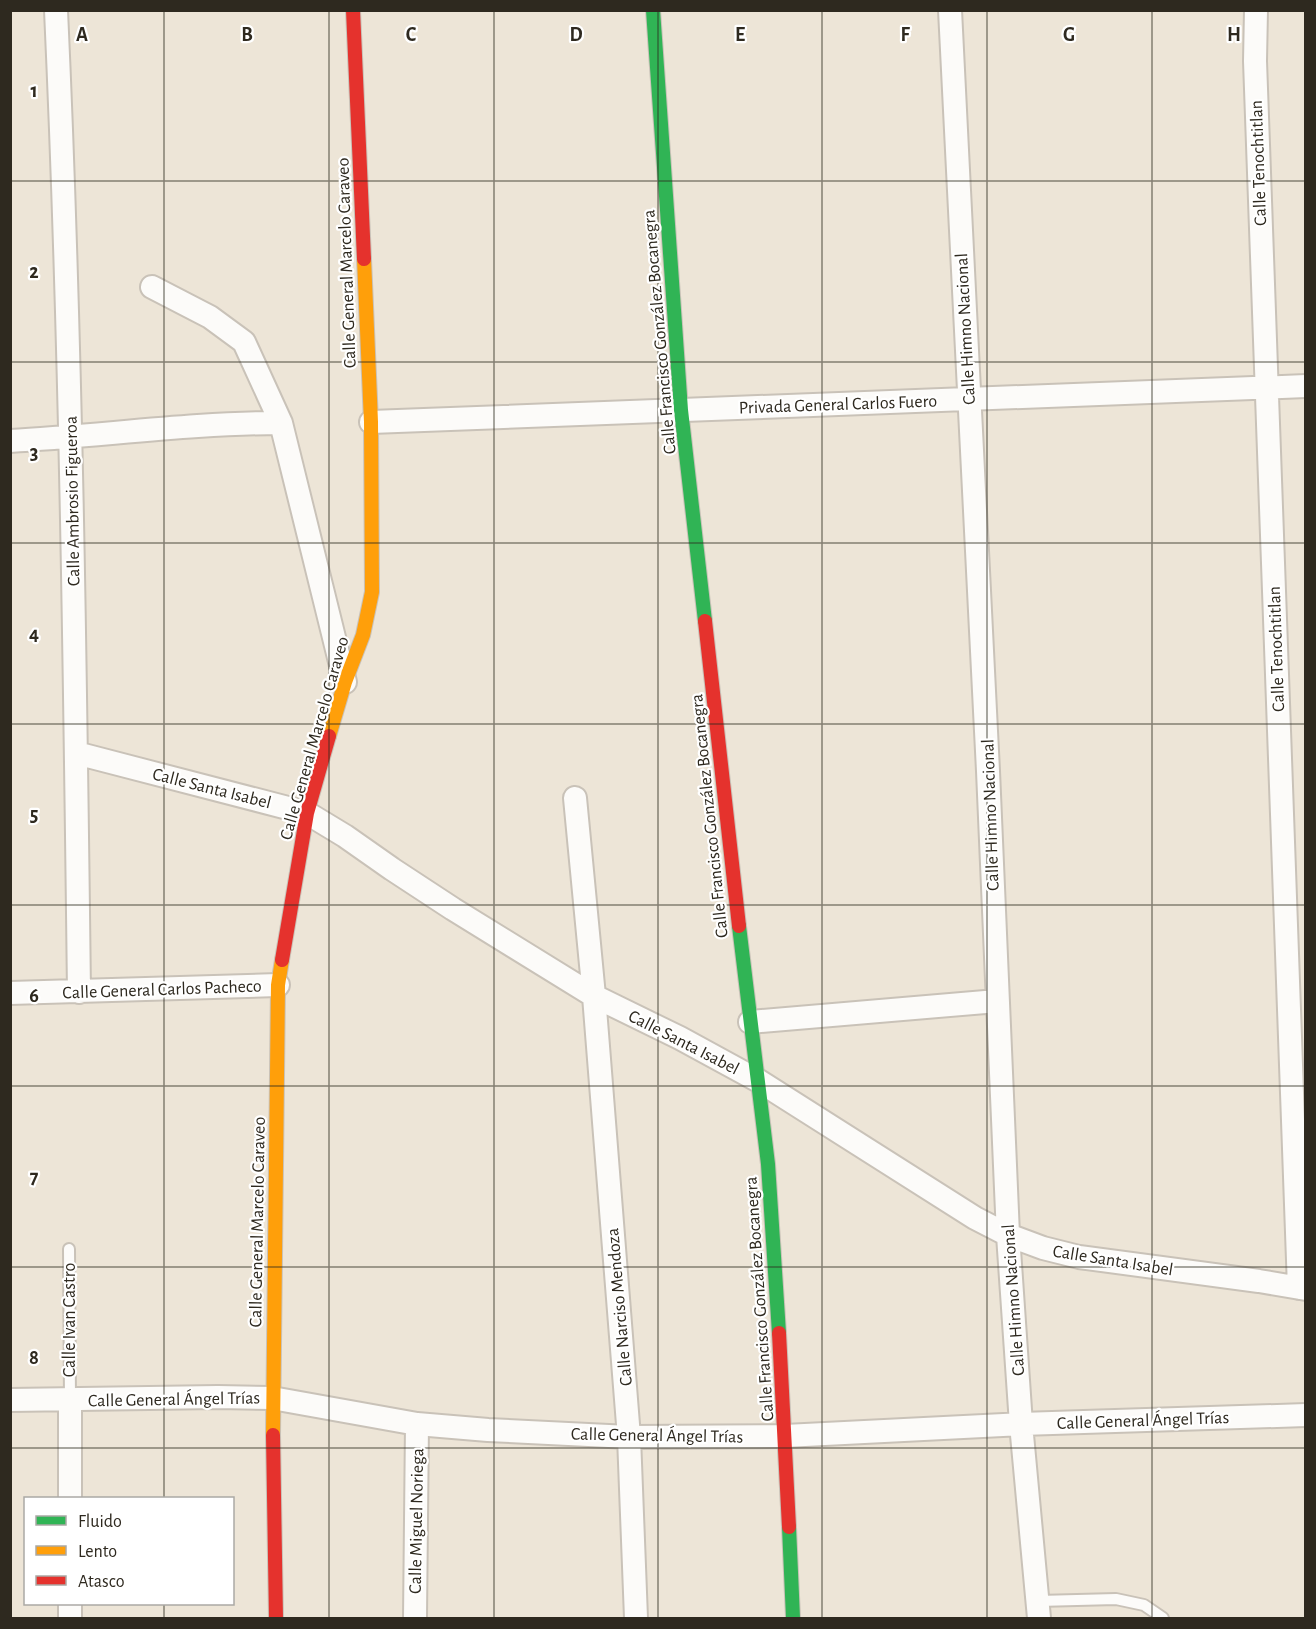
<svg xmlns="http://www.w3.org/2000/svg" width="1316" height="1629" viewBox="0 0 1316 1629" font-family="'Alegreya Sans',sans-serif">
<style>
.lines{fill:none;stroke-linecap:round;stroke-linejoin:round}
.lane-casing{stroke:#c9c2b8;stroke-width:14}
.street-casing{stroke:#c9c2b8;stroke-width:26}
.fast-casing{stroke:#c9c2b8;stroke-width:16}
.slow-casing{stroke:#c9c2b8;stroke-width:16}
.jam-casing{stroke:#c9c2b8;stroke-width:16}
.lane{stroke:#fcfbf9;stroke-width:10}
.street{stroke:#fcfbf9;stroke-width:22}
.fast{stroke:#30b455;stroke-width:14}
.slow{stroke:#ff9f0a;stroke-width:14}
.jam{stroke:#e5322d;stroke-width:14}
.grid{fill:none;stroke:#2e291f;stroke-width:1.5;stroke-opacity:0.55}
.labels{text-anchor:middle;stroke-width:4.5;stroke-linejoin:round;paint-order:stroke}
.street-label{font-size:18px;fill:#2e291f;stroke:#fff}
.grid-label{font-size:20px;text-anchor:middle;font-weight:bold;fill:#2e291f;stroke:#fff;stroke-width:4.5;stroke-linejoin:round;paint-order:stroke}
</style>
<rect width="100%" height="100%" fill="#ede5d7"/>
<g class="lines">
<!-- lane casing -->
<g class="lane-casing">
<path id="lane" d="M 69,1249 L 70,1400
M 1038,1601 L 1116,1599 L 1144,1605 L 1163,1618"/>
</g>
<!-- street casing -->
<g class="street-casing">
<path id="street" d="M 56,10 C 71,338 75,664 79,992
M 950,10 L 988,771 L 1008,1235 L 1021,1424 L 1039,1618
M 1256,10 L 1255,61 L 1299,1288
M 152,287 L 210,317 L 244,342 L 281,423 L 345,682
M 371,422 L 1306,386
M 10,441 C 101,436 191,423 281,423
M 76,753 L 307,813 L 345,836 L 392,869 L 453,909 L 594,996 L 680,1038 L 759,1081 L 975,1218 L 1008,1235 L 1043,1248 L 1079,1257 L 1259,1281 L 1306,1289
M 575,798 L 594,996 L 629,1437 L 636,1618
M 10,993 L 278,985
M 750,1022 L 997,1001
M 10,1400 L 218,1397 L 272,1398 L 417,1424 L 488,1430 L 629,1437 L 785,1436 L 1021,1424 L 1306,1415
M 70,1400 L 70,1498
M 70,1604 L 70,1618
M 415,1618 L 417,1424"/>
</g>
<!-- fast casing -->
<g class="fast-casing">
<path id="fast" d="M 653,10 L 681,410 L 705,621
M 739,926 L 768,1164 L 779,1333
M 789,1527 L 793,1618"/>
</g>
<!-- slow casing -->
<g class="slow-casing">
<path id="slow" d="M 329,736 L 345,682 L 363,635 L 372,592 L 371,422 L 364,259
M 273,1435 L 278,985 L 282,960"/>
</g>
<!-- jam casing -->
<g class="jam-casing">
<path id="jam" d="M 353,10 L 364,259
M 705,621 L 739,926
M 282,960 L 307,813 L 329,736
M 779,1333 L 789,1527
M 273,1435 L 276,1618"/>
</g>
<!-- lane -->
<use href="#lane" class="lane"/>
<!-- street -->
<use href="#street" class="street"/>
<!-- fast -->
<use href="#fast" class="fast"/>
<!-- slow -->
<use href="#slow" class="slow"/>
<!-- jam -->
<use href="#jam" class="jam"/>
</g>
<!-- grid -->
<path class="grid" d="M 164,10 L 164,1498M 329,10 L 329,1618M 494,10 L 494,1618M 658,10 L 658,1618M 822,10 L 822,1618M 987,10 L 987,1618M 1152,10 L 1152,1618M 10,181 L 1306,181M 10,362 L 1306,362M 10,543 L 1306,543M 10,724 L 1306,724M 10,905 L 1306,905M 10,1086 L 1306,1086M 10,1267 L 1306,1267M 10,1448 L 1306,1448M 164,1604 L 164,1618"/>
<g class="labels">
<!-- street labels -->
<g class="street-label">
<text transform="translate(1258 163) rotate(-92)" y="6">Calle Tenochtitlan</text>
<text transform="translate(346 263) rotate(-92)" y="6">Calle General Marcelo Caraveo</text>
<text transform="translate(965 329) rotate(-93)" y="6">Calle Himno Nacional</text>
<text transform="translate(659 332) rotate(-95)" y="6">Calle Francisco González Bocanegra</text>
<text transform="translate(838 404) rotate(-2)" y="6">Privada General Carlos Fuero</text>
<text transform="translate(72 501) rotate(-91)" y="6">Calle Ambrosio Figueroa</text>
<text transform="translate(1276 649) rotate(-92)" y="6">Calle Tenochtitlan</text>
<text transform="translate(314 738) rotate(-74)" y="6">Calle General Marcelo Caraveo</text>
<text transform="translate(212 788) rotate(14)" y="6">Calle Santa Isabel</text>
<text transform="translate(990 815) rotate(-92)" y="6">Calle Himno Nacional</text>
<text transform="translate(709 816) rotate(-96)" y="6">Calle Francisco González Bocanegra</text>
<text transform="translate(162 989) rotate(-2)" y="6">Calle General Carlos Pacheco</text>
<text transform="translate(684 1042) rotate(27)" y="6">Calle Santa Isabel</text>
<text transform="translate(257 1222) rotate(-89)" y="6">Calle General Marcelo Caraveo</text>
<text transform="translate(1113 1260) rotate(9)" y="6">Calle Santa Isabel</text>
<text transform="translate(759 1299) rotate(-94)" y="6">Calle Francisco González Bocanegra</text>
<text transform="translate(1013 1300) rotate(-94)" y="6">Calle Himno Nacional</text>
<text transform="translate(619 1307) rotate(-95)" y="6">Calle Narciso Mendoza</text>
<text transform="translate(69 1320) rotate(-90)" y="6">Calle Ivan Castro</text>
<text transform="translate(174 1399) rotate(-1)" y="6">Calle General Ángel Trías</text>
<text transform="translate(1143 1420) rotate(-2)" y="6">Calle General Ángel Trías</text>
<text transform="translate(657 1435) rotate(1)" y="6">Calle General Ángel Trías</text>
<text transform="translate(416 1521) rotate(-89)" y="6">Calle Miguel Noriega</text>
</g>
</g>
<g class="grid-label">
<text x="82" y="41">A</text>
<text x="247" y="41">B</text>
<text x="411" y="41">C</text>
<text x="576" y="41">D</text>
<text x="740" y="41">E</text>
<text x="905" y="41">F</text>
<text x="1069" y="41">G</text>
<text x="1234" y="41">H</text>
<text x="34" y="97">1</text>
<text x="34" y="278">2</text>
<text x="34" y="459">3</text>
<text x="34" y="640">4</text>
<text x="34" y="821">5</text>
<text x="34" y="1002">6</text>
<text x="34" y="1183">7</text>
<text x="34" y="1364">8</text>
</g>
<!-- border -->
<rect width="1316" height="1629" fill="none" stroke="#2e291f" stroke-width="24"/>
<!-- legend -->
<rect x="24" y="1497" width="210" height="108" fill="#ffffff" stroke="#aba9a5" stroke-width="1.5"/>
<rect x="36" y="1516" width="30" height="9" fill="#30b455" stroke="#aba9a5" stroke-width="1.5"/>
<text x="78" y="1527" font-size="18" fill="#2e291f">Fluido</text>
<rect x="36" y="1546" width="30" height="9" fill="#ff9f0a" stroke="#aba9a5" stroke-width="1.5"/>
<text x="78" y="1557" font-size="18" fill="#2e291f">Lento</text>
<rect x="36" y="1576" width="30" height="9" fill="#e5322d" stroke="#aba9a5" stroke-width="1.5"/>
<text x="78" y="1587" font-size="18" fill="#2e291f">Atasco</text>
</svg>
